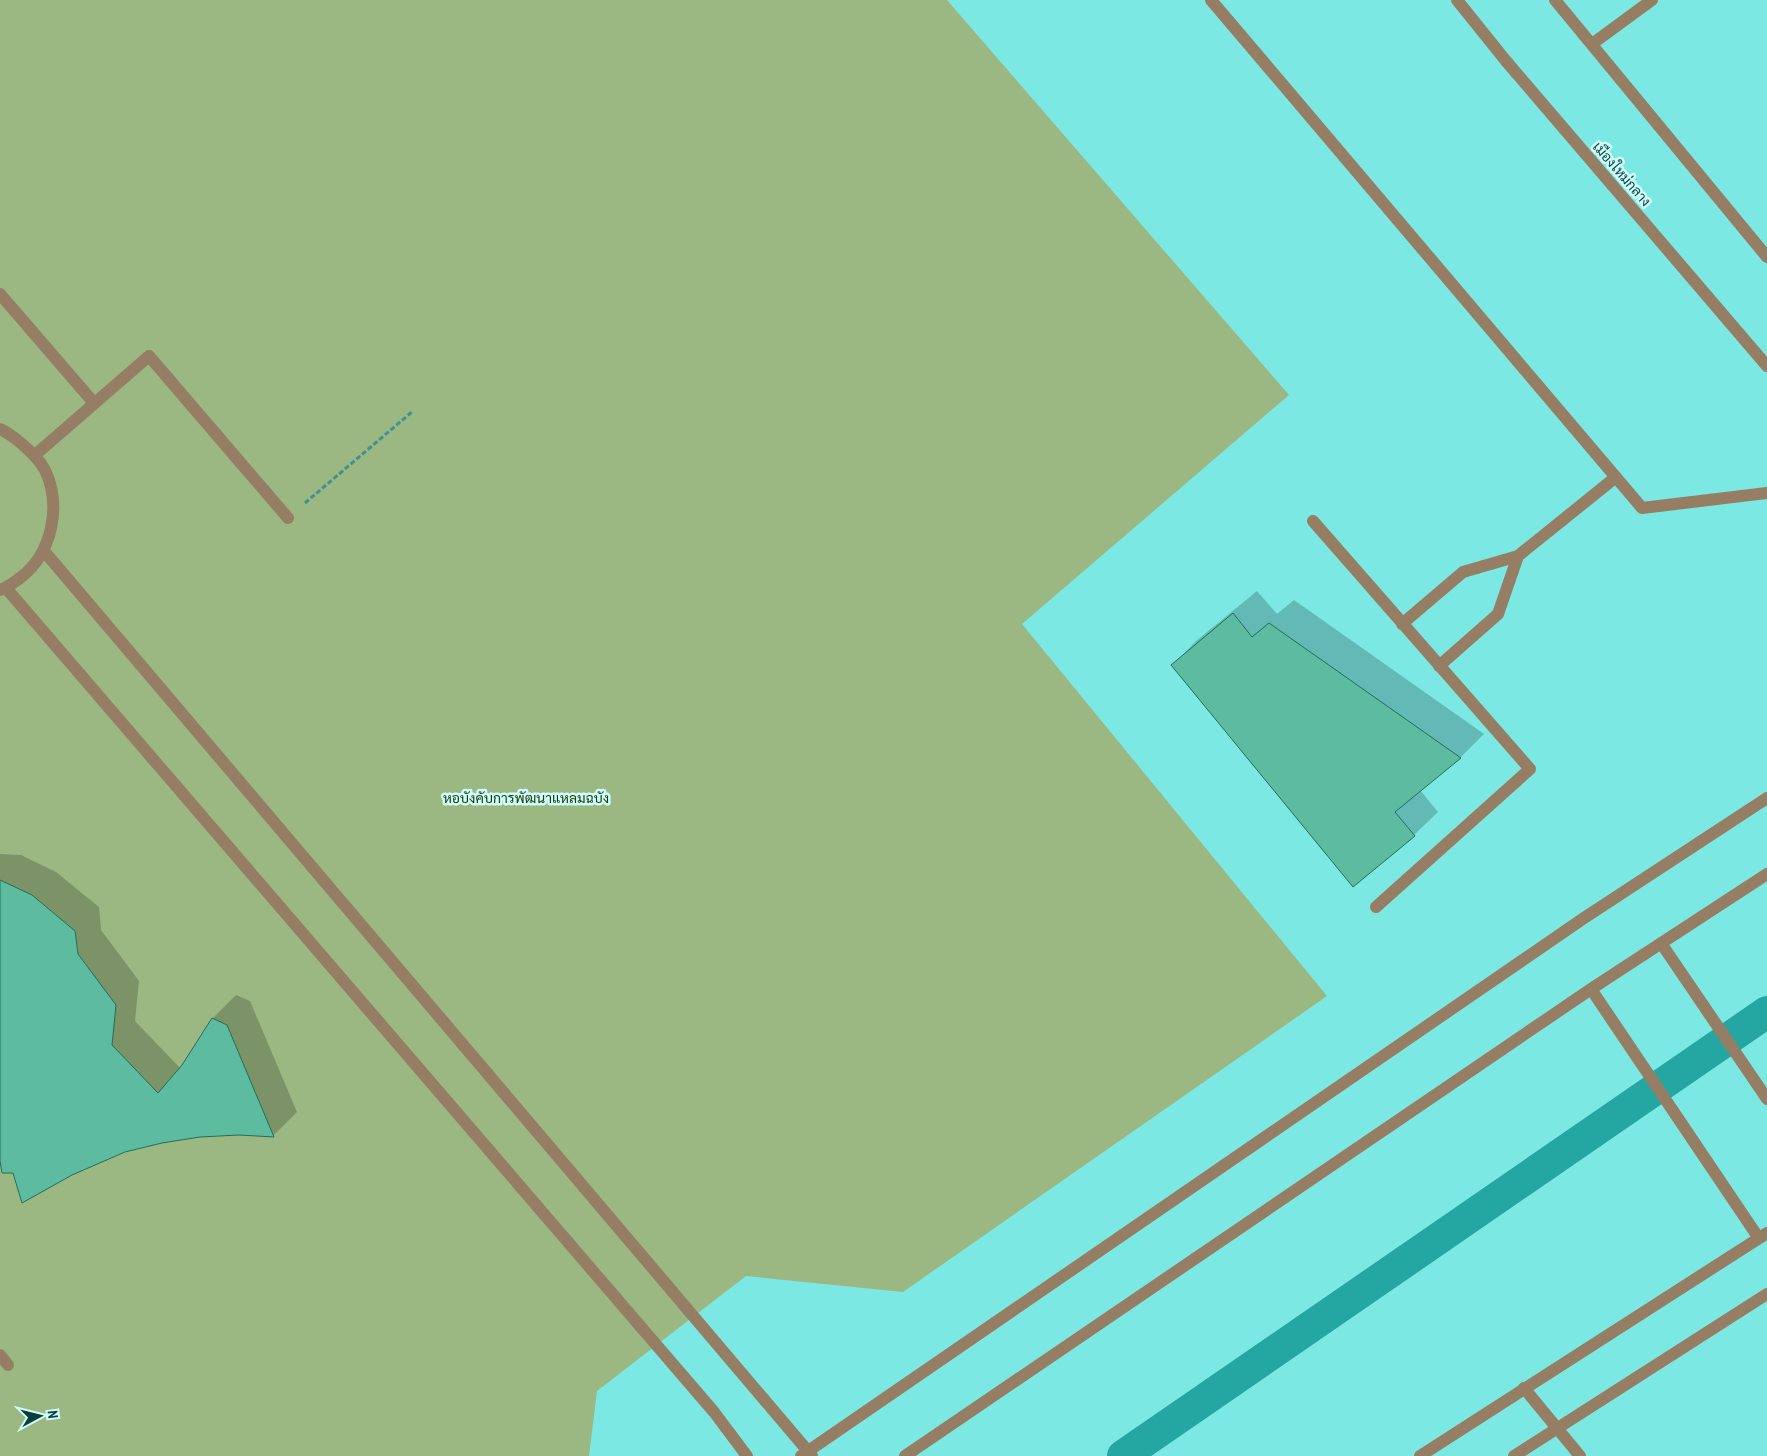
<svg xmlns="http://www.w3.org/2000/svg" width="1767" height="1456" viewBox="0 0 1767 1456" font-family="'PT Sans Narrow',Sarabun,sans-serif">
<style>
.green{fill:#9bb883}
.shadow{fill:#0003}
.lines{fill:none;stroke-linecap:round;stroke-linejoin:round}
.canal{stroke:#24a6a2;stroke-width:32}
.building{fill:#5dbc9f;stroke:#236e5a}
.path{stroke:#43908d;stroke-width:3;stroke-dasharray:5 2.5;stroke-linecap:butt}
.minor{stroke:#957e63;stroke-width:12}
.labels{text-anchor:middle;stroke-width:5;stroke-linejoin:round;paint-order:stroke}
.street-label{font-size:14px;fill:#0e3e3c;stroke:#cefffc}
.park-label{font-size:14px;fill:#233b07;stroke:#cefffc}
</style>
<rect width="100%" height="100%" fill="#7ce8e3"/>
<!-- green -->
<path class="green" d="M 0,0 L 947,0 L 1289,395 L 1022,624 L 1327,996 L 903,1292 L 746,1276 L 597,1391 L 589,1456 L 0,1456 Z"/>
<!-- shadow -->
<path class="shadow" d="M 1257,591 L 1277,614 L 1294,600 L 1484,734 L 1461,757 L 1420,790 L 1438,812 L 1414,835 L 1173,665 L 1196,641 Z
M 0,854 L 21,855 L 56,872 L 99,907 L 101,930 L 139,981 L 135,1021 L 181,1069 L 213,1018 L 236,995 L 250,1001 L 297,1112 L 273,1136 L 239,1133 L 200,1136 L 14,1171 L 0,1151 Z"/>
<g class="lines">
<!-- canal -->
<path class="canal" d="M 1123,1456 L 1767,1012"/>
</g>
<!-- building -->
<path class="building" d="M 1233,613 L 1252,637 L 1269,623 L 1461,758 L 1395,812 L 1415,836 L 1353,887 L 1171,665 Z
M 0,880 L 32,895 L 75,931 L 78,954 L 116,1005 L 112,1045 L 158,1093 L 182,1065 L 212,1018 L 227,1025 L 274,1137 L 239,1135 L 200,1137 L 162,1143 L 125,1152 L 72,1175 L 22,1203 L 13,1173 L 2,1173 L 0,1161 Z"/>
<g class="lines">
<!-- path -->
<path class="path" d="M 305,503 L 413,411"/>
<!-- minor -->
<path class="minor" d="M 1211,0 L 1642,508 L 1767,493
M 1457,0 L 1506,61 L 1767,366
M 1555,0 L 1767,257
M 1592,44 L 1652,0
M 0,294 L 94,403
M 0,429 C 9,433 15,438 22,444 C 31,452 39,459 45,470 C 62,506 52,554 20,578 C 13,583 8,587 0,590
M 35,455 L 149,356 L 288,518
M 1313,521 L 1530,769 L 1376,907
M 44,551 L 812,1456
M 1518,556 L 1616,477
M 6,588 L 714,1412 L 747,1456
M 1402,624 L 1463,572 L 1518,556 L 1498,614 L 1439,666
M 1661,943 L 1767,1099
M 1591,989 L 1758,1237
M 0,1355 L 8,1365
M 1524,1388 L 1580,1456
M 801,1456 L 1584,918 L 1767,798
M 905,1456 L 1591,989 L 1767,874
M 1420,1456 L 1767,1233
M 1514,1456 L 1767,1294"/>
</g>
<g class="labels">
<!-- street labels -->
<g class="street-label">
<text transform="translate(1622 174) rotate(49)" y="5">เมืองใหม่กลาง</text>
</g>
<!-- park labels -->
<g class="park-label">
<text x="526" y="803">หอบังคับการพัฒนาแหลมฉบัง</text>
</g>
</g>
<!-- north arrow -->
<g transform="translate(40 1416) rotate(83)" stroke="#cefffc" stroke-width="4" paint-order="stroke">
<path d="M0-4L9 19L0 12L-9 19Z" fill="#0e3e3c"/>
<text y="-8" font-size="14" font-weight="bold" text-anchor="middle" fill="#0e3e3c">N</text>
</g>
</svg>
